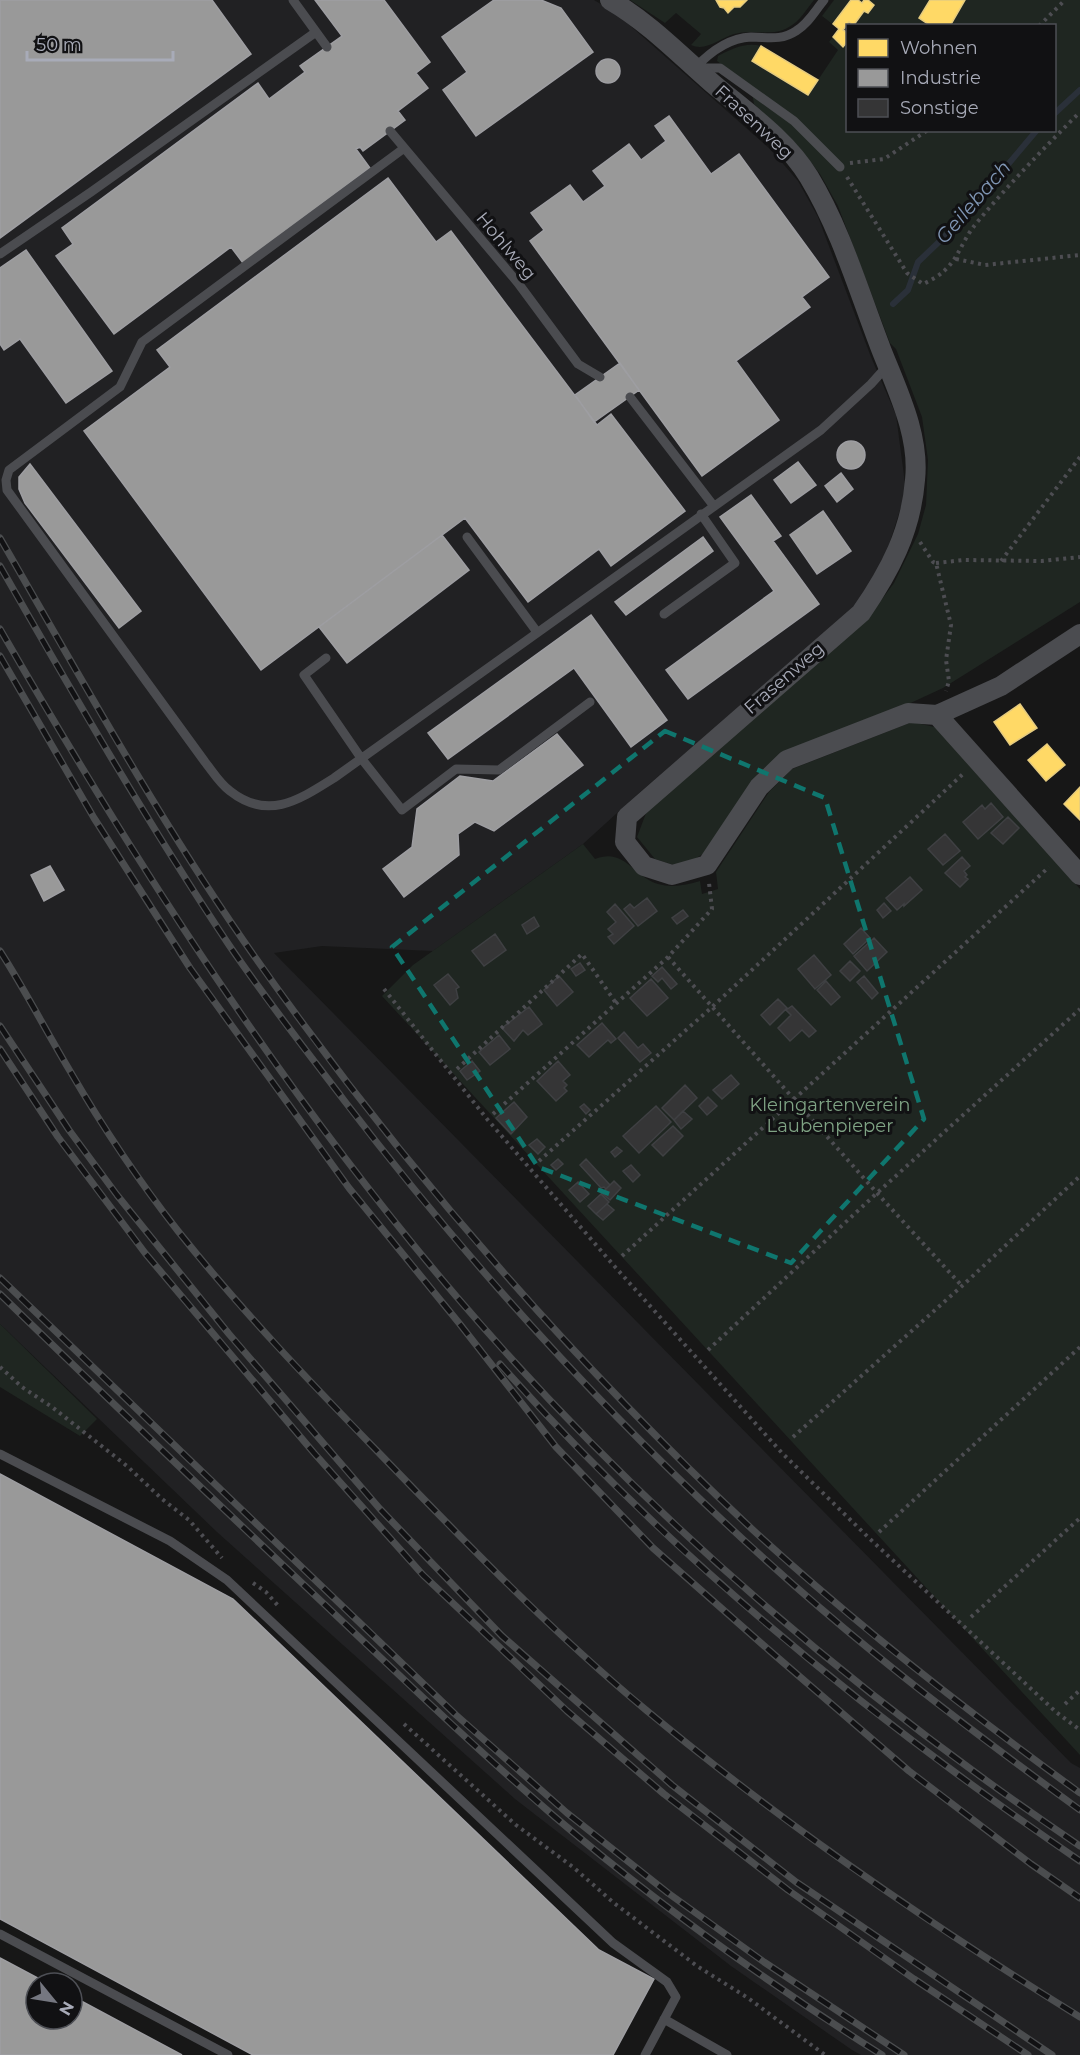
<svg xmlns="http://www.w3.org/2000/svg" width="1080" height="2055" viewBox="0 0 1080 2055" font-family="Montserrat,sans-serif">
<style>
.built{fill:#212123}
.green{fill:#1f2621;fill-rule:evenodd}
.homes{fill:#ffd966;stroke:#e5cb7f;stroke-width:1.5}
.industry{fill:#999;stroke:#9e9ea2;stroke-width:1.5}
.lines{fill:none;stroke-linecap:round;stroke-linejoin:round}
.stream{stroke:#2a3039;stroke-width:6}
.building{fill:#353536;stroke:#3f4043;stroke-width:1.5}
.path{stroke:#4d4d52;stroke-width:4;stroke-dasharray:3 4.5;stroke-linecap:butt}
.lane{stroke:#4b4c50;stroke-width:9}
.street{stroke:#4b4c50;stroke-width:20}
.rail-casing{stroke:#4b4d4f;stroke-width:7}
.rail{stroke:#111113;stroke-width:4.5;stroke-dasharray:14;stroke-linecap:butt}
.marked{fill:none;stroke:#0f766e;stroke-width:4.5;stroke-dasharray:12 8;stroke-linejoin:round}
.labels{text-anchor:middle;stroke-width:6;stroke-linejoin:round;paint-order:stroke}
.street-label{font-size:18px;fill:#a8abb8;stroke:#111113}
.park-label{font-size:18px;fill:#7fa384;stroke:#111113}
.water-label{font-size:20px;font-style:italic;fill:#7f95b3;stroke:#111113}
</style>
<rect width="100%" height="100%" fill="#171717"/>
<!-- built -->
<path class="built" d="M 0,0 L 594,0 L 617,14 L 771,150 L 798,181 L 818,217 L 871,357 L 896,415 L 906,491 L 883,564 L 853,610 L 639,793 L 583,844 L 433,951 L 322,946 L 274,953 L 1071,1763 L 1080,1768 L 1080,2055 L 861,2055 L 852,2050 L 731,1966 L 515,1799 L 217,1532 L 0,1324 Z"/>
<!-- green -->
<path class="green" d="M 630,0 L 814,0 C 806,10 800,21 789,27 C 774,37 751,29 734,34 C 720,38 706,52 691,45 L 701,34 L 676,13 L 665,23 Z
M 834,0 L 1080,0 L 1080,602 L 943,688 L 902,707 L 783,754 L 759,772 L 705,853 L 680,867 L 655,859 L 637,837 L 648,808 L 865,622 L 894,583 L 918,534 L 926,505 L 928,460 L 922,417 L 896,349 L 890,343 L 838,206 L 820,174 L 798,146 L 754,104 L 751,86 L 717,61 L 718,56 C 732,49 745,42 761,46 L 752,61 L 808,95 L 838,50 L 829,42 L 839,29 L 822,16 ZM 848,26 L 1054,26 L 1054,130 L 848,130 Z
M 912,722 L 939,728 L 1080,889 L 1080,1755 L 382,996 L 413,965 L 583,844 L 595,859 C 624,847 633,876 658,884 C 672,888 686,885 700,881 L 702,894 L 718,889 L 716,872 L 769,792 L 792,769 Z
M 0,1324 L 97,1419 L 80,1436 L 0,1387 Z"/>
<!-- homes -->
<path class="homes" d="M 716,0 L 747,0 L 740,7 L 734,7 L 728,13 L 724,8 L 720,7 Z
M 851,0 L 858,0 L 862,3 L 864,0 L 868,0 L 874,5 L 868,13 L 864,11 L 853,26 L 849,22 L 843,30 L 848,33 L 848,41 L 843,47 L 833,37 L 839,29 L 833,24 Z
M 930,0 L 965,0 L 950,26 L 931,26 L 919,18 Z
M 761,46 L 818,80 L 808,95 L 752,61 Z
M 1020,704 L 1037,728 L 1010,745 L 994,722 Z
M 1047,744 L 1065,765 L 1046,781 L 1028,760 Z
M 1080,787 L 1080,820 L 1064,804 Z"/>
<!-- industry -->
<path class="industry" d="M 0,0 L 212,0 L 251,54 L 0,238 Z
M 315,0 L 384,0 L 430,62 L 416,73 L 428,88 L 398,111 L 405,120 L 363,151 L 360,147 L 356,149 L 370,168 L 243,263 L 231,247 L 114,334 L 56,256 L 73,244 L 62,228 L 258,83 L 269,99 L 305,72 L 300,66 L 342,36 Z
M 494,0 L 541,0 L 561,8 L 593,52 L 476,136 L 443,90 L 467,72 L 442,37 Z
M596 71a12 12 0 1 1 24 0a12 12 0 1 1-24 0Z
M 669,116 L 711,174 L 739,154 L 829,277 L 802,297 L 810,307 L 736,361 L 779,420 L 702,476 L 530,241 L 544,230 L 531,213 L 570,185 L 583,202 L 605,186 L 593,171 L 629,144 L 641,160 L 666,141 L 655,126 Z
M 388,178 L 436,242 L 451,231 L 597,425 L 611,414 L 685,511 L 611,566 L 599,549 L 528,602 L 465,518 L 261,670 L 84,431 L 170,367 L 157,350 Z
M 26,250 L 112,371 L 66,403 L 20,339 L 4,350 L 0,344 L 0,268 Z
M 620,363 L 639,390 L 594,422 L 575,395 Z
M837 455a14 14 0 1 1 28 0a14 14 0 1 1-28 0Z
M 798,462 L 816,485 L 791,503 L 774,480 Z
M 30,464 L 141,611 L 119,628 L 25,503 L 19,489 L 19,477 Z
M 841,473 L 853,489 L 837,502 L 825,486 Z
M 751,495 L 781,536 L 773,541 L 819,604 L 688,699 L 666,670 L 774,591 L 720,517 Z
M 823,511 L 851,551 L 817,574 L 790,535 Z
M 442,535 L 469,570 L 347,663 L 319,627 Z
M 703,537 L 713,551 L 626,615 L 615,602 Z
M 591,615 L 667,720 L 631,747 L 574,668 L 448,759 L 428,733 Z
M 557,734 L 583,765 L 494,831 L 475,822 L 458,834 L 459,855 L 404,897 L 383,869 L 412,847 L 417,809 L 460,776 L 493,781 Z
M 50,866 L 64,890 L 44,901 L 31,875 Z
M 0,1474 L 233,1599 L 599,1950 L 654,1979 L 613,2055 L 253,2055 L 0,1919 Z
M 0,1958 L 47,1983 L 36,1983 L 36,2019 L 72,2019 L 72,1996 L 182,2055 L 0,2055 Z"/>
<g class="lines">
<!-- stream -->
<path class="stream" d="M 1054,114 L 1080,90
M 893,304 L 908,290 L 918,262 L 966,216 L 975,197 L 1005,168 L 1037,130"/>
</g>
<!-- building -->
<path class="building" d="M 991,803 L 1003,817 L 978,839 L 963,822 L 982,805 L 985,809 Z
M 1008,817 L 1019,828 L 1003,844 L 991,833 Z
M 945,834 L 960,851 L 943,865 L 928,849 Z
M 962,857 L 970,866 L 964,871 L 967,875 L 965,877 L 968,879 L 960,887 L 945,873 Z
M 910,877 L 922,890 L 904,906 L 904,904 L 897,910 L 886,898 Z
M 647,898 L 657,911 L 638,926 L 624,909 L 630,904 L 634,908 Z
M 884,903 L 891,911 L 883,918 L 877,910 Z
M 615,904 L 634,926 L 614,944 L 608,937 L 613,934 L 608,929 L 616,922 L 607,912 Z
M 683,910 L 688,916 L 677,924 L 672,918 Z
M 534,917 L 539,926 L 527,934 L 522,925 Z
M 861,928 L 870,938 L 853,954 L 844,944 Z
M 495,934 L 506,950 L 484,966 L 472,951 Z
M 874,938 L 887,952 L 867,971 L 854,956 Z
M 814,955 L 831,975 L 815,989 L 798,969 Z
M 850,961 L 860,971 L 850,981 L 840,971 Z
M 580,963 L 585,970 L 576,976 L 571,969 Z
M 662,967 L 677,984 L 671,989 L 662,978 L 658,982 L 652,976 Z
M 448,974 L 459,987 L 456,989 L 458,998 L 450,1005 L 434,985 Z
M 559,976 L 573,992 L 557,1006 L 544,990 Z
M 864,976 L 878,993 L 872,999 L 857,982 Z
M 651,979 L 668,998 L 647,1016 L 630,998 Z
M 826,981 L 840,997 L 831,1005 L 817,990 Z
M 778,999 L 787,1008 L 770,1025 L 761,1015 Z
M 792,1006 L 816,1031 L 809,1037 L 802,1030 L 790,1041 L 778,1028 L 791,1015 L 786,1010 Z
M 529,1007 L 542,1024 L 528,1035 L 523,1030 L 514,1041 L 502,1028 Z
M 602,1023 L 616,1039 L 611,1043 L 608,1040 L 589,1057 L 577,1045 Z
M 624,1032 L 638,1048 L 643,1044 L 651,1053 L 640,1062 L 618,1038 Z
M 499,1035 L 510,1049 L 490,1065 L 479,1052 Z
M 472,1061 L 480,1071 L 467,1080 L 460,1071 Z
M 558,1061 L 570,1075 L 563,1081 L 567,1085 L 564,1088 L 567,1091 L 556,1101 L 537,1081 Z
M 731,1075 L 739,1084 L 722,1099 L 713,1090 Z
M 685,1085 L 697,1098 L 674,1120 L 662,1108 Z
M 708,1097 L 717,1106 L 707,1115 L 699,1106 Z
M 514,1102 L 527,1117 L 511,1134 L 496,1118 Z
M 584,1104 L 590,1110 L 586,1114 L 580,1107 Z
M 656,1106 L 671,1122 L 639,1153 L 623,1136 Z
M 683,1111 L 692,1119 L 681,1129 L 674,1120 Z
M 673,1126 L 683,1136 L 663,1156 L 652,1145 Z
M 537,1139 L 545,1147 L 538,1154 L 529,1145 Z
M 617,1147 L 622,1151 L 615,1157 L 611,1152 Z
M 558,1159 L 563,1164 L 556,1170 L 551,1165 Z
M 586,1159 L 610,1185 L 606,1189 L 604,1187 L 601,1188 L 580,1165 Z
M 631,1165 L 640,1175 L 633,1182 L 623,1171 Z
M 614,1181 L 621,1188 L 610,1200 L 602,1193 Z
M 578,1182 L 589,1194 L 580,1202 L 569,1190 Z
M 601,1194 L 609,1202 L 596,1214 L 588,1206 Z
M 607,1204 L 614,1210 L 603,1220 L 596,1214 Z"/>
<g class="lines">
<!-- path -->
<path class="path" d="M 1039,26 L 1065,0
M 850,163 L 884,159 L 928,130
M 847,177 L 907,273 L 923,284 C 961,267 956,246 979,220 C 1011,182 1045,147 1080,112
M 956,259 L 985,265 L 1080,255
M 920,542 L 933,562 L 936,563 L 951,625 L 946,660 L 949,681 L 946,691
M 1001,561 L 1080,457
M 936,563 L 964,560 L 1042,561 L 1080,557
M 668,957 L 877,1193 L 962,1286
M 384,989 L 487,1119 L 616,1268 L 782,1453 L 870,1539 L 1056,1712 L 1080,1730
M 457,1069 L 582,954 L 616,1003
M 493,1114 L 668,957 L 712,909 L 709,883
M 539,1161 L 712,1007 L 964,773
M 622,1256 L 1049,867
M 708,1350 L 877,1193 L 1080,1009
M 0,1367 L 22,1387 L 52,1407 L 127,1466 L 162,1499 L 189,1520 L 222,1558
M 793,1437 L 962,1286 L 1080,1176
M 879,1532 L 1080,1347
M 253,1583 L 266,1592 L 280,1608
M 971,1617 L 1080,1518
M 1065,1704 L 1080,1690
M 404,1724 L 516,1825 L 573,1867 L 614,1903 L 697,1966 L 748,1998 L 825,2055"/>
<!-- lane -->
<path class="lane" d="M 293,0 L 327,47
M 695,68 C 709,53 729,38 751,37 C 767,37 781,41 796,31 C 808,24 815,11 824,0
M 698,68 L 720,68 L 794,121 L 840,167
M 390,131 L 518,283 L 578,364 L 600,377
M 403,149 L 142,342 L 120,387 L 9,470 L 6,480 L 7,490 L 205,762 C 213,772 220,784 230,791 C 268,821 299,800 334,778 L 821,430 L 871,384 L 888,365
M 0,254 L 91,192 L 316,32
M 630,397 L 713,505
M 467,537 L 537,632
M 664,614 L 735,563 L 701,514
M 326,658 L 304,675 L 361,758 L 402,810 L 456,769 L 499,770 L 590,702
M 0,1454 L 170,1541 L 227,1580 L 613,1943 L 667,1982 L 676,1997 L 645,2055
M 0,1934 L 228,2055
M 664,2019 L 727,2055"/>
<!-- street -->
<path class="street" d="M 610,0 C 648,22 679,54 712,83 C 745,111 786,139 809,177 C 841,230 859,292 881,349 C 897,390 920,435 915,480 C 911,531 890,571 861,613 L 627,817 L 625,842 L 644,866 L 672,875 L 707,865 L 759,787 L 787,760 L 908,713 L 937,715 L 1080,875
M 937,715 L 1001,686 L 1080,634"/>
<!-- rail casing -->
<g class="rail-casing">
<path id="rail" d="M 0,538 C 78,673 154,811 243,940 C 392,1154 563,1352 753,1530 C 856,1625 967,1711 1080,1793
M 0,566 C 73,694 147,822 229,945 C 265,998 305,1049 343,1099 C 499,1303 676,1491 874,1653 C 941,1708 1010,1759 1080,1810
M 0,629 C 134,861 282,1092 456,1296 C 637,1507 850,1691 1080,1846
M 0,656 L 94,818 L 190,968 L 349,1188 L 459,1323 L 556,1447 L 653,1548 L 770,1651 L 909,1771 L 1031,1864 L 1080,1898
M 0,951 C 25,990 46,1031 70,1071 C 102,1126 138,1180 178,1231 C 240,1309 310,1382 380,1454 C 465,1542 551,1631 646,1710 C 783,1824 929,1924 1080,2017
M 0,1026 L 69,1130 L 117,1195 L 229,1334 L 380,1509 L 502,1636 L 672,1785 L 796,1882 L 1052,2055
M 0,1049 L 58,1137 L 145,1253 L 314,1453 L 423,1575 L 567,1711 L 664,1794 L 788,1890 L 914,1979 L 1028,2055
M 0,1278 L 456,1715 L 567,1813 L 668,1893 L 764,1962 L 904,2055
M 0,1294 C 107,1398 214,1500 322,1602 C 399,1675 475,1748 555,1817 C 657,1904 768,1983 882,2055
M 500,1364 C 669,1555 870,1718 1080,1861"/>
</g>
<!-- rail -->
<use href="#rail" class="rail"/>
</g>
<!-- marked area -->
<path class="marked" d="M 665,731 L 825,798 L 924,1119 L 791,1263 L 538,1167 L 392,947 Z"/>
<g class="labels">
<!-- street labels -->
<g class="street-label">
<text transform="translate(754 122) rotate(43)" y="6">Frasenweg</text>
<text transform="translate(506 246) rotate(50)" y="6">Hohlweg</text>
<text transform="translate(784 678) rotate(-41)" y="6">Frasenweg</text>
</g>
<!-- park labels -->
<g class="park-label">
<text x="830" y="1111">Kleingartenverein<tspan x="830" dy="21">Laubenpieper</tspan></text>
</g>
<!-- water labels -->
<g class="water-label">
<text transform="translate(973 202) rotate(-49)" y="7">Geilebach</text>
</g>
</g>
<!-- legend -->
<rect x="846" y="24" width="210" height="108" fill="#111113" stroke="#4d4f55" stroke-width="1.5"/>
<rect x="858" y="39" width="30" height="18" fill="#ffd966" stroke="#4d4f55" stroke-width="1.5"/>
<text x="900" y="54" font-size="18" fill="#a8abb8">Wohnen</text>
<rect x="858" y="69" width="30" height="18" fill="#999999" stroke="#4d4f55" stroke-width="1.5"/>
<text x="900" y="84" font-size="18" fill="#a8abb8">Industrie</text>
<rect x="858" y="99" width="30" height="18" fill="#353536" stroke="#4d4f55" stroke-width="1.5"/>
<text x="900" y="114" font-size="18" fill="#a8abb8">Sonstige</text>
<!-- north arrow -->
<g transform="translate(54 2001) rotate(120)"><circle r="28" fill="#111113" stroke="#4d4f55" stroke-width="1.5"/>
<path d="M0-4.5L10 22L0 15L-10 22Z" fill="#757780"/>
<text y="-9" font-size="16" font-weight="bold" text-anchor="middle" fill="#a8abb8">N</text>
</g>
<!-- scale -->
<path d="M27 51v9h146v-9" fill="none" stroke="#a8abb8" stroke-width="3"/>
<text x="36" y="51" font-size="18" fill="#a8abb8" stroke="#111113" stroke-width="4.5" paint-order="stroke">50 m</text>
</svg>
